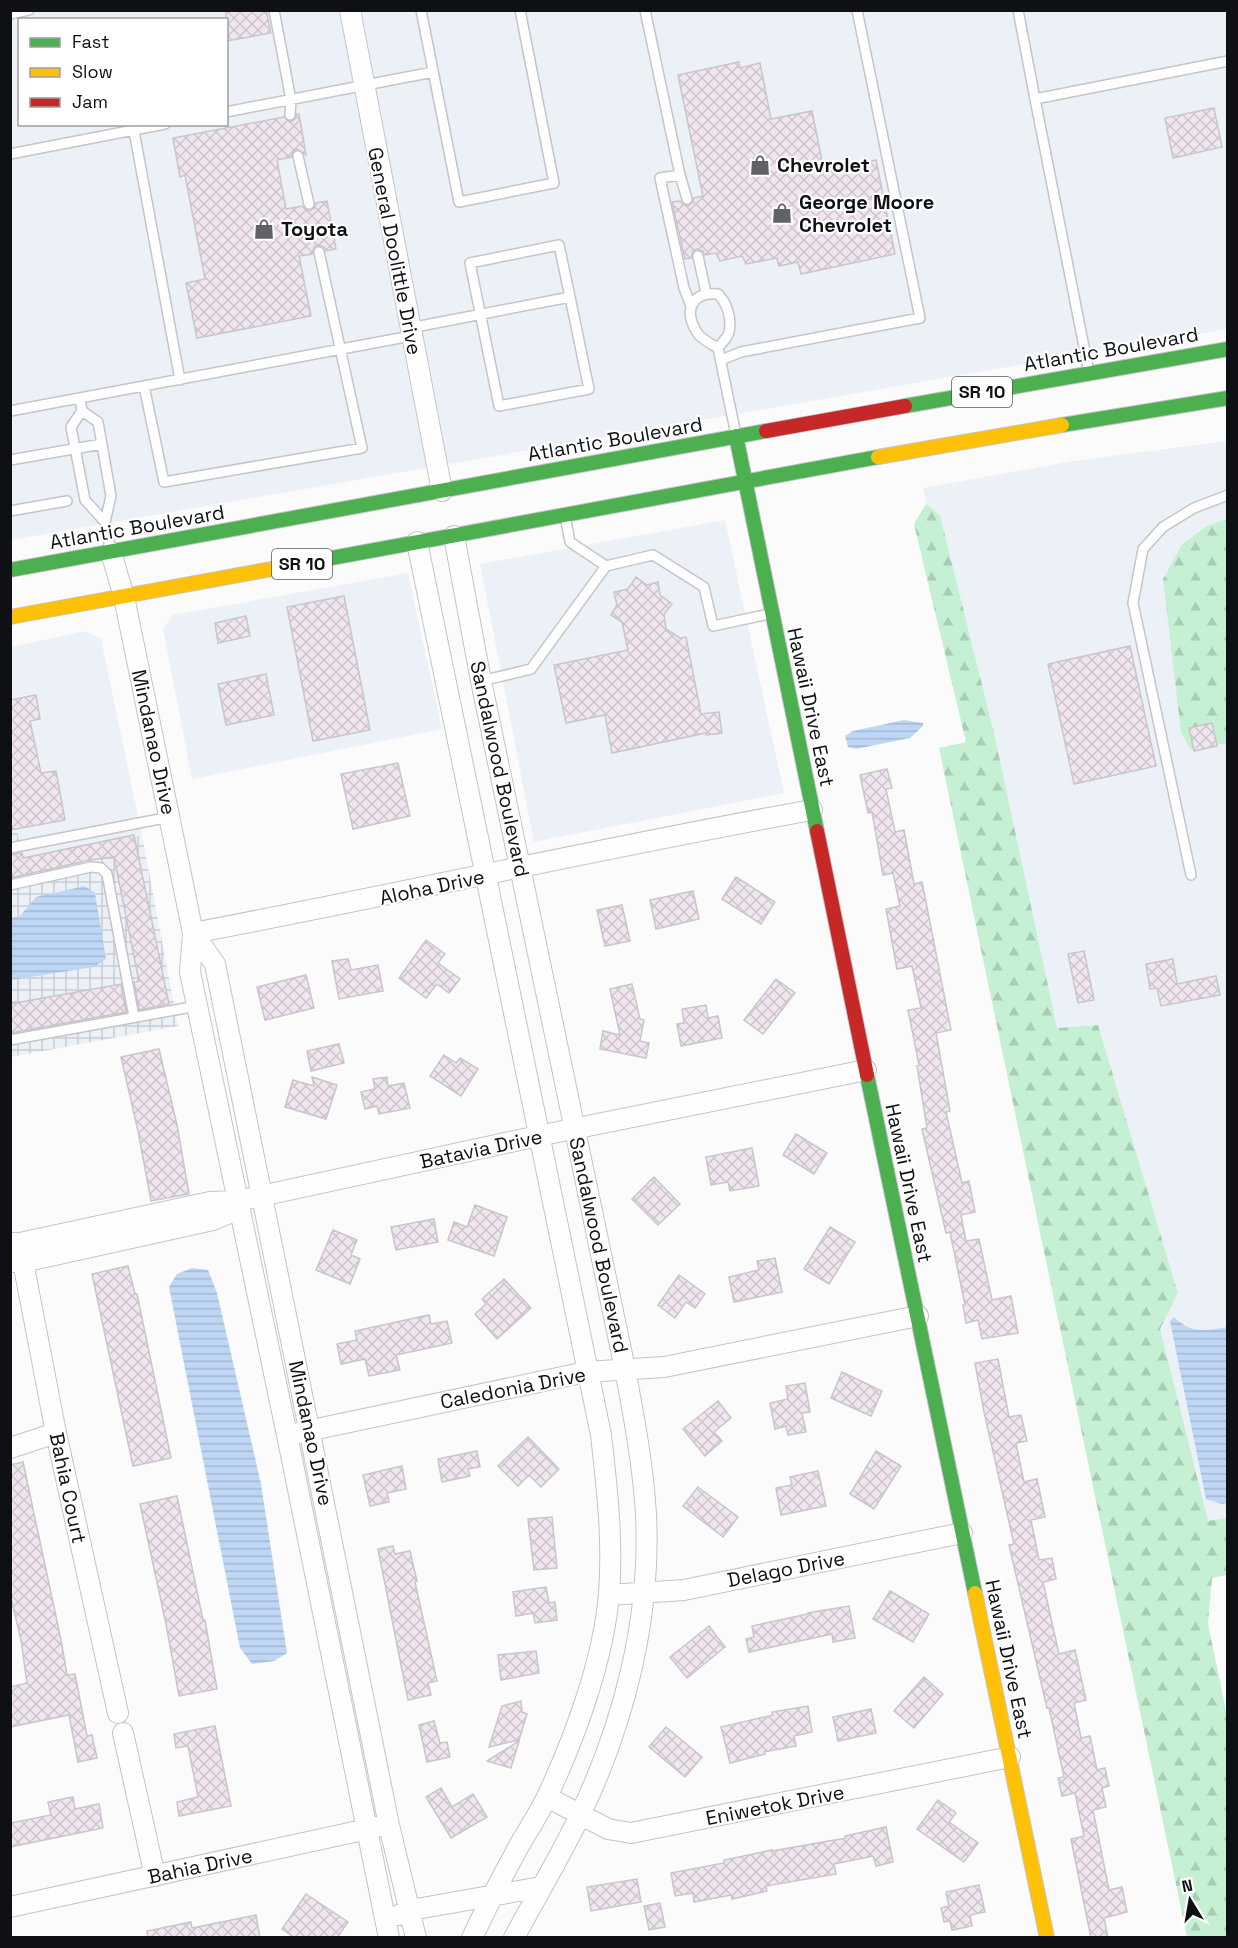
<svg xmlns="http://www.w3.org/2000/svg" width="1238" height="1948" viewBox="0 0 1238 1948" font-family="'Space Grotesk',sans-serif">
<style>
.built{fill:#ecf1f8;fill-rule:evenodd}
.industrial{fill:url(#industrial-grid)}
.forest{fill:url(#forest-firs)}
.water{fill:url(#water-rules)}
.building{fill:url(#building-cross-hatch);stroke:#c7c6c8;stroke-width:1.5}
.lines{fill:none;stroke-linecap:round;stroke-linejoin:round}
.lane-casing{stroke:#c4c5c7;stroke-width:12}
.street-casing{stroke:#c4c5c7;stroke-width:22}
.fast-casing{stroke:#c4c5c7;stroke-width:16}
.slow-casing{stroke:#c4c5c7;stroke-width:16}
.jam-casing{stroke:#c4c5c7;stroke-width:16}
.lane{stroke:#fefeff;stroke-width:9}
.street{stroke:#fefeff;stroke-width:20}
.fast{stroke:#4caf50;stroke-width:14}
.slow{stroke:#ffc107;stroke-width:14}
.jam{stroke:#c62828;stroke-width:14}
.labels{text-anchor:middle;stroke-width:4.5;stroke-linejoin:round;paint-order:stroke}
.shield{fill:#fff;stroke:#56585a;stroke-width:1.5}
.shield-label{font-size:18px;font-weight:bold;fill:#0e1014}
.poi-label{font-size:20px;font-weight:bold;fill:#0e1014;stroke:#fff;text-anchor:start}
.street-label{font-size:20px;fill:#0e1014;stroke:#fff}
</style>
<defs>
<pattern id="industrial-grid" width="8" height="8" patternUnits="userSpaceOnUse" patternTransform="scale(1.5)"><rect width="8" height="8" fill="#ecf1f8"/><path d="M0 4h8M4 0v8" fill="none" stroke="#c9ced4"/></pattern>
<pattern id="forest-firs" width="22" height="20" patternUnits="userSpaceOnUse" patternTransform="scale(1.5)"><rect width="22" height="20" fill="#c5f0d4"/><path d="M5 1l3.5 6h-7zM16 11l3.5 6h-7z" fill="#a8cdb5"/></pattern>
<pattern id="water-rules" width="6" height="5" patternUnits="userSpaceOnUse" patternTransform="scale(1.5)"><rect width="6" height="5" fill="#bfd7f5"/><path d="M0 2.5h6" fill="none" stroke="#a3b8d1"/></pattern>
<pattern id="building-cross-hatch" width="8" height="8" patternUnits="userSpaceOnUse" patternTransform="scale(1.5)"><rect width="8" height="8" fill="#f1e6f0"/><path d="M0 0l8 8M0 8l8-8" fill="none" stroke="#cdc4cd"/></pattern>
</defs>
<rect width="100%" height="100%" fill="#fbfbfc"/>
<!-- built -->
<path class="built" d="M 11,11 L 1227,11 L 1227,329 L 11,540 ZM 20,20 L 226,20 L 226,124 L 20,124 Z
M 1227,441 L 1227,519 L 1207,526 L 1192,750 L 1227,743 L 1227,1518 L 1208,1522 L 1159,1329 L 1178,1293 L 1098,1025 L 1057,1029 L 995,737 L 940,515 L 926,504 L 923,488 L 1074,461 Z
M 725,520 L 784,793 L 534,842 L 480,564 Z
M 408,573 L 442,729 L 192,779 L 163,629 L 173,615 Z
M 86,631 L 101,639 L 142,835 L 23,859 L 11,796 L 10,647 Z"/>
<!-- industrial -->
<path class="industrial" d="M 10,796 L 23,859 L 142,835 L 178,1026 L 11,1057 Z"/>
<!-- forest -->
<path class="forest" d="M 926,504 L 940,515 L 995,737 L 1057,1028 L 1098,1025 L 1178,1293 L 1160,1329 L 1208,1521 L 1227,1518 L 1227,1575 L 1212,1578 L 1208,1624 L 1228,1720 L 1227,1937 L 1187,1937 L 939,748 L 966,742 L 914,524 Z
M 1227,519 L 1227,743 L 1191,750 L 1181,732 L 1163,579 L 1182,544 L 1207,526 Z"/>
<!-- water -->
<path class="water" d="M 904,720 L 923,723 L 923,726 L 910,738 L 856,749 L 848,747 L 845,736 L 853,731 Z
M 85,886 L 95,893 L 106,959 L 94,967 L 11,980 L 11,918 L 19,917 L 36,897 Z
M 192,1268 L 208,1270 L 217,1293 L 261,1484 L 287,1653 L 274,1661 L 252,1664 L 240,1648 L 169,1287 L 177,1274 Z
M 1174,1317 C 1191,1334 1205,1331 1227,1327 L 1227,1503 L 1222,1504 L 1206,1499 L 1170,1321 Z"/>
<!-- building -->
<path class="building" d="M 226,10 L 266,10 L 271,33 L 226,41 Z
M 739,62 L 740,68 L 760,63 L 771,119 L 812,111 L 824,171 L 876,160 L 895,254 L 801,274 L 798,262 L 779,266 L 777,258 L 746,264 L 742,256 L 720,261 L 716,253 L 705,255 L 703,251 L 697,249 L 693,251 L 691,258 L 685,259 L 672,202 L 680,201 L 683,204 L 688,206 L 692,203 L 694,198 L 703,196 L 678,75 Z
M 1214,108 L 1222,147 L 1173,158 L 1165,118 Z
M 297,114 L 299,114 L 306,155 L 297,149 L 293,152 L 291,157 L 277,160 L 286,209 L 302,206 L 305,209 L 310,211 L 314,208 L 316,203 L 327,201 L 336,249 L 326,251 L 324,247 L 318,245 L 314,247 L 312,254 L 299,256 L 311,316 L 197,338 L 186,283 L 205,279 L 185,175 L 180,177 L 173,138 L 284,117 L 290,122 L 295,119 Z
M 636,577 L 647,585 L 658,582 L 660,595 L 672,604 L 664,614 L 666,629 L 680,638 L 686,637 L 701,714 L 719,712 L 722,733 L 706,735 L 706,733 L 612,753 L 605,715 L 566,723 L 554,665 L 628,650 L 622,622 L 611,615 L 617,605 L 614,592 L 628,589 Z
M 344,596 L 370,730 L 313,741 L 287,607 Z
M 246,616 L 250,636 L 218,643 L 215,623 Z
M 1130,646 L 1156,766 L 1074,784 L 1048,664 Z
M 266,674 L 274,715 L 226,725 L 218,684 Z
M 36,695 L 40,719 L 30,721 L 41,773 L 56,771 L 65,820 L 10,830 L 10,700 Z
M 1212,723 L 1217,746 L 1194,751 L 1189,728 Z
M 398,763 L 410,816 L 353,829 L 341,774 Z
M 887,769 L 892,788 L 886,789 L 895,832 L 904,830 L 914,884 L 922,882 L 951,1030 L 936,1033 L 950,1111 L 946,1112 L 962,1183 L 969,1181 L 975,1212 L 961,1215 L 966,1241 L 979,1239 L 992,1300 L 1011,1296 L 1018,1333 L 982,1339 L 978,1320 L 966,1323 L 963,1305 L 965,1305 L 950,1232 L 946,1233 L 922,1129 L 927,1128 L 917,1066 L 919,1065 L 908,1010 L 921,1008 L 912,966 L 897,969 L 886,909 L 900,906 L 893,873 L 883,875 L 872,812 L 868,813 L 860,775 Z
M 134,835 L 169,1004 L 139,1010 L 134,982 L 139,981 L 114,857 L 90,860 L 10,878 L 10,855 L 22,853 L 23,858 Z
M 736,877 L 775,902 L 761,924 L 722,899 Z
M 693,891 L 699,919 L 656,929 L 650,900 Z
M 622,905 L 630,941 L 605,946 L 597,910 Z
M 426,940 L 445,954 L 438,963 L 460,979 L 449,993 L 437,984 L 426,998 L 399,978 Z
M 1084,951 L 1094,1000 L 1078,1003 L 1068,954 Z
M 348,959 L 351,970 L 378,965 L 383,991 L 339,999 L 332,961 Z
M 1173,959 L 1177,984 L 1216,976 L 1220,995 L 1161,1006 L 1157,988 L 1150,989 L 1146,964 Z
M 306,975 L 314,1008 L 265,1020 L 257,987 Z
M 776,979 L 795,993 L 763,1034 L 744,1020 Z
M 121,984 L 126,1012 L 10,1033 L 10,1004 Z
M 632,984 L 640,1019 L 644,1020 L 640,1041 L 649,1043 L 646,1058 L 600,1049 L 603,1031 L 620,1035 L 610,989 Z
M 706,1005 L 708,1018 L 718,1016 L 722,1038 L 681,1046 L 677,1024 L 684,1023 L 682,1009 Z
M 339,1044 L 344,1063 L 311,1071 L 307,1051 Z
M 159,1049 L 177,1125 L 189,1194 L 151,1201 L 138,1131 L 121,1057 Z
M 444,1055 L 456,1063 L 460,1058 L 478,1069 L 461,1096 L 430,1076 Z
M 312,1077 L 337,1085 L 326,1119 L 285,1107 L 293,1080 L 314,1086 Z
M 387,1077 L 388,1086 L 404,1083 L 410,1108 L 379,1114 L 377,1106 L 365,1109 L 361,1092 L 375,1089 L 373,1079 Z
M 796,1134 L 827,1153 L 814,1174 L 783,1155 Z
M 752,1148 L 759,1186 L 730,1191 L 728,1182 L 711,1185 L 706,1157 Z
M 654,1177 L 680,1204 L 658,1225 L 632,1199 Z
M 475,1205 L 507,1217 L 494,1256 L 448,1240 L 454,1222 L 467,1227 Z
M 434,1219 L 438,1242 L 396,1250 L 391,1227 Z
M 830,1227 L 855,1242 L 829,1284 L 804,1269 Z
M 333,1230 L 357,1240 L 351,1255 L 360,1259 L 350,1284 L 316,1270 Z
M 775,1258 L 782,1292 L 734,1302 L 729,1277 L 759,1270 L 757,1261 Z
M 128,1266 L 135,1294 L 137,1294 L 171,1458 L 133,1466 L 92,1274 Z
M 679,1275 L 705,1294 L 695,1308 L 686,1302 L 675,1318 L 658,1305 Z
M 504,1279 L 531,1308 L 497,1339 L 475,1314 L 486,1304 L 482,1299 Z
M 429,1315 L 431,1324 L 447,1321 L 452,1343 L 396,1355 L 400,1370 L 369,1376 L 365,1359 L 341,1364 L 337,1344 L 357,1340 L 355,1331 Z
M 998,1359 L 1009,1417 L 1021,1415 L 1027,1441 L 1016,1443 L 1024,1482 L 1037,1479 L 1045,1517 L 1031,1520 L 1039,1560 L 1052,1558 L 1056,1579 L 1043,1582 L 1059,1654 L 1075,1650 L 1086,1700 L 1074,1703 L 1081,1738 L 1090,1736 L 1097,1770 L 1105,1768 L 1109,1786 L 1102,1788 L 1106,1807 L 1093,1810 L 1109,1890 L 1122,1887 L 1127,1912 L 1104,1918 L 1108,1938 L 1091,1938 L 1071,1839 L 1084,1836 L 1075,1793 L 1062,1796 L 1058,1778 L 1064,1777 L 1049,1708 L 1047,1708 L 1009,1545 L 1014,1544 L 984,1412 L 975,1363 Z
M 842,1372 L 882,1391 L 871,1416 L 831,1398 Z
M 805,1383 L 810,1412 L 802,1413 L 806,1432 L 788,1435 L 786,1426 L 775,1429 L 770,1403 L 788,1399 L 786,1386 Z
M 718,1401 L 731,1418 L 714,1432 L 722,1441 L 705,1456 L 683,1429 Z
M 528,1437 L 559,1469 L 541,1487 L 529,1475 L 518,1486 L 498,1466 Z
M 477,1451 L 480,1467 L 468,1469 L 470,1476 L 442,1482 L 438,1459 Z
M 876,1451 L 901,1466 L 874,1509 L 850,1494 Z
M 23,1462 L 61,1640 L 67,1675 L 75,1674 L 87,1736 L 92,1735 L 97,1758 L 78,1762 L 69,1715 L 10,1727 L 10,1687 L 27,1683 L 21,1640 L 10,1594 L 10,1465 Z
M 402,1466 L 406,1489 L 387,1493 L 389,1502 L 370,1506 L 363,1475 Z
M 818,1471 L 826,1506 L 781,1515 L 776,1488 L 792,1485 L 790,1477 Z
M 698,1487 L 738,1517 L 723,1537 L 683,1506 Z
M 177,1496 L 203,1620 L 205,1620 L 217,1689 L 179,1696 L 166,1624 L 140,1504 Z
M 552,1517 L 557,1568 L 534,1570 L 528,1519 Z
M 393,1546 L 395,1554 L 410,1551 L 417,1581 L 415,1582 L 437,1681 L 428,1683 L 431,1695 L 408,1700 L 378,1549 Z
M 546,1587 L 549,1603 L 555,1602 L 557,1620 L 535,1623 L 533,1613 L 516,1616 L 513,1592 Z
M 890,1591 L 929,1614 L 913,1642 L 873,1619 Z
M 849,1606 L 855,1638 L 833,1642 L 832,1634 L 749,1652 L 746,1639 L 754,1637 L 752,1626 L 808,1614 L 808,1613 Z
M 709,1626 L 725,1647 L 687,1678 L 670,1657 Z
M 536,1651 L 539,1673 L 501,1680 L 498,1655 Z
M 924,1677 L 943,1694 L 914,1728 L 894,1711 Z
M 521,1701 L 522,1712 L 527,1714 L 519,1740 L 489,1747 L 502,1706 Z
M 808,1706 L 812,1732 L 794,1736 L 796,1746 L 764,1752 L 765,1754 L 730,1763 L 721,1727 L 773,1715 L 772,1712 Z
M 871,1709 L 876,1733 L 838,1741 L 833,1717 Z
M 434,1721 L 440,1743 L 447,1742 L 450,1757 L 427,1762 L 419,1725 Z
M 215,1726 L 231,1806 L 179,1816 L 177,1802 L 198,1797 L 188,1746 L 176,1748 L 174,1734 Z
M 666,1727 L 702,1757 L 685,1777 L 649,1747 Z
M 519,1741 L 511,1768 L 487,1761 Z
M 441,1788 L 452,1807 L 473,1794 L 487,1817 L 451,1838 L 426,1797 Z
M 73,1797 L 75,1809 L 99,1804 L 103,1828 L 10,1847 L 10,1823 L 51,1815 L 48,1802 Z
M 938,1800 L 956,1813 L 949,1822 L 978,1843 L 964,1862 L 917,1829 Z
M 886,1827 L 893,1862 L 876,1866 L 873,1856 L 834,1864 L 836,1874 L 766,1886 L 767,1891 L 732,1899 L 731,1895 L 694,1902 L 693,1893 L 675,1896 L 671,1873 L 724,1863 L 724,1860 L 772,1850 L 772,1851 L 846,1838 L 845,1836 Z
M 637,1879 L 641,1902 L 591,1911 L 587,1887 Z
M 979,1885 L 985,1912 L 970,1915 L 972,1926 L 952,1930 L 950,1921 L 944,1922 L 941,1908 L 949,1906 L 946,1892 Z
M 306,1894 L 348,1922 L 337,1938 L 295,1938 L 282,1929 Z
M 660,1903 L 665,1927 L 649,1930 L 644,1906 Z
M 256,1915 L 260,1938 L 148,1938 L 147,1931 L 191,1922 L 192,1928 Z"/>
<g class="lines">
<!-- lane casing -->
<g class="lane-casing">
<path id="lane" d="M 274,10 L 291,100 L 290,115
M 421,10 L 459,202 L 554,183 L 520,10
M 645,10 L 680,175 L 660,178 L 684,288 L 691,306
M 1018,10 L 1035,99
M 10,14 L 29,10
M 226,112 L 433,72
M 134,131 L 180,380
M 10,154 L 165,124
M 298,156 L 309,204
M 680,175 L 687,199
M 698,256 L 706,293
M 410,328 L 570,297 L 559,245 L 470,263 L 499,406 L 589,389 L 570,297
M 718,348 C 711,344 703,340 698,334 C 684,313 689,292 718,294 C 727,303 732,318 729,332 C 728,337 721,344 718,348 L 735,430
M 721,360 L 741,352 L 920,318 L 857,10
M 1088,367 L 1035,99 L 1228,61
M 144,386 L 164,482 L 362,448 L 319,252
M 80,398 L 82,411 L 98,422 L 111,496 L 105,522 L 110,547
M 10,411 L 411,336
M 82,411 L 71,427 L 85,500 L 105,522
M 10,460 L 102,444
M 10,511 L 67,501
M 566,521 L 570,542 L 606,566
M 481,681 L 531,669 L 606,566 L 653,555 L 704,587 L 713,626 L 769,614
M 10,848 L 170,817
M 1191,875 L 1133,603 L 1143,549 L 1163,527 L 1194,508 L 1228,495
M 10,885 L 91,867 L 101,868 L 107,874 L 134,1017
M 10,1040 L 197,1006"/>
</g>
<!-- street casing -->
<g class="street-casing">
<path id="street" d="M 350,10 L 442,491
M 454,536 L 481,681 L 625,1369 C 634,1417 643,1465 646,1514 C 651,1616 625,1721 581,1813 C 561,1856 536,1896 514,1938
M 417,542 L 601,1435 C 607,1487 613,1540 609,1593 C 604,1659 575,1737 547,1797 C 539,1813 529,1829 520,1844 C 503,1875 487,1906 472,1938
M 111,552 L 124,597 L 193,933 L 190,972 L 287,1435 L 389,1938
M 193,933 L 215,964 L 389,1825 L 416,1938
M 193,933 C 400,894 605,847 812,810
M 10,1243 L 20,1243 L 210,1202 L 238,1201 L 538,1136 L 866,1070
M 13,1262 L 23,1262 L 213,1220 L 227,1214 L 238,1201
M 23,1262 L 56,1433 L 118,1713
M 298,1433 L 586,1372 L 664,1367 L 918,1316
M 10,1448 L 56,1433
M 609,1595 L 684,1590 L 962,1533
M 123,1733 L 155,1876
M 547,1797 L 608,1829 L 631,1833 L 1010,1757
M 10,1907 L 377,1827
M 399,1915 L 411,1910 L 541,1887"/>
</g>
<!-- fast casing -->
<g class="fast-casing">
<path id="fast" d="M 905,406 L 1228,349
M 1062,425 L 1228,398
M 736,436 L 817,831
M 299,564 L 878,457
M 10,570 L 766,431
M 867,1075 L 975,1593"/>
</g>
<!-- slow casing -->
<g class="slow-casing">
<path id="slow" d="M 878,457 L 1062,425
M 10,617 L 299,564
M 975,1593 L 1047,1938"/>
</g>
<!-- jam casing -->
<g class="jam-casing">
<path id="jam" d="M 766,431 L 905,406
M 817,831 L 867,1075"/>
</g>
<!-- lane -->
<use href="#lane" class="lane"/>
<!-- street -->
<use href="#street" class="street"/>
<!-- fast -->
<use href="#fast" class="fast"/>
<!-- slow -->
<use href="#slow" class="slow"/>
<!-- jam -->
<use href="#jam" class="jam"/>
</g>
<!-- icons -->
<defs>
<g id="shop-bare" transform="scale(1.62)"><path d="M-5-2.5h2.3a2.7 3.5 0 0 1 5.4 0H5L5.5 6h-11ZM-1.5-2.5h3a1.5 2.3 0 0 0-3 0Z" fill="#616265" stroke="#fff" stroke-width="2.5" paint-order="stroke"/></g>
</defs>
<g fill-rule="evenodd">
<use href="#shop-bare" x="760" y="165"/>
<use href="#shop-bare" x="782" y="213"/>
<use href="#shop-bare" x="264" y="229"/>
</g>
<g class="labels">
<!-- shield labels -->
<g class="shield">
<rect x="952" y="377" width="60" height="30" rx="4.5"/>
<rect x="272" y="549" width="60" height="30" rx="4.5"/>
</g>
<g class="shield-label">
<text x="982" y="398">SR 10</text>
<text x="302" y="570">SR 10</text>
</g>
<!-- poi labels -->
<g class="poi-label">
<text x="777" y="172">Chevrolet</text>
<text x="799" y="209">George Moore<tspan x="799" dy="23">Chevrolet</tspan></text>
<text x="281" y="236">Toyota</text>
</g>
<!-- street labels -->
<g class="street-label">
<text transform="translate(395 251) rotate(79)" y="7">General Doolittle Drive</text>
<text transform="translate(1111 349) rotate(-10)" y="7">Atlantic Boulevard</text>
<text transform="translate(615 439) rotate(-10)" y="7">Atlantic Boulevard</text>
<text transform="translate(137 527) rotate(-10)" y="7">Atlantic Boulevard</text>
<text transform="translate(811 707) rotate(78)" y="7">Hawaii Drive East</text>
<text transform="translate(154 742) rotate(78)" y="7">Mindanao Drive</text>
<text transform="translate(500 769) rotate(78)" y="7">Sandalwood Boulevard</text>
<text transform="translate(432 887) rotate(-12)" y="7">Aloha Drive</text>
<text transform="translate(481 1149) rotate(-12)" y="7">Batavia Drive</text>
<text transform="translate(909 1183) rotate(78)" y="7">Hawaii Drive East</text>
<text transform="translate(599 1245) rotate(78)" y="7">Sandalwood Boulevard</text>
<text transform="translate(513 1388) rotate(-11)" y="7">Caledonia Drive</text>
<text transform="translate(311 1433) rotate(78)" y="7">Mindanao Drive</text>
<text transform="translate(68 1488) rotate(78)" y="7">Bahia Court</text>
<text transform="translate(786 1569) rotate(-11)" y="7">Delago Drive</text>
<text transform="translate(1009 1659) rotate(78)" y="7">Hawaii Drive East</text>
<text transform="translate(775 1805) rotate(-11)" y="7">Eniwetok Drive</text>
<text transform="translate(200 1866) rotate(-12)" y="7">Bahia Drive</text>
</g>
</g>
<!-- border -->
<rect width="1238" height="1948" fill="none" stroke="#0e1014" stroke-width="24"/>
<!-- legend -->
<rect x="18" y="18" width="210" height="108" fill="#ffffff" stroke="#9f9fa1" stroke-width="1.5"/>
<rect x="30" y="38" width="30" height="9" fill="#4caf50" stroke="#9f9fa1" stroke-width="1.5"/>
<text x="72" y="48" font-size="18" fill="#0e1014">Fast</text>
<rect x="30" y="68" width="30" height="9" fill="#ffc107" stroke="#9f9fa1" stroke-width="1.5"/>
<text x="72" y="78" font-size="18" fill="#0e1014">Slow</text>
<rect x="30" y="98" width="30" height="9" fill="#c62828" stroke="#9f9fa1" stroke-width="1.5"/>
<text x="72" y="108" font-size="18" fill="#0e1014">Jam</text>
<!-- north arrow -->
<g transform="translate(1190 1900) rotate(349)" stroke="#ffffff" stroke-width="4.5" paint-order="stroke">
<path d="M0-4.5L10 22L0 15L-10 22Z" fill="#0e1014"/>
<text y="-9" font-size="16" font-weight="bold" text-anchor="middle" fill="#0e1014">N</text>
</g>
</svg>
